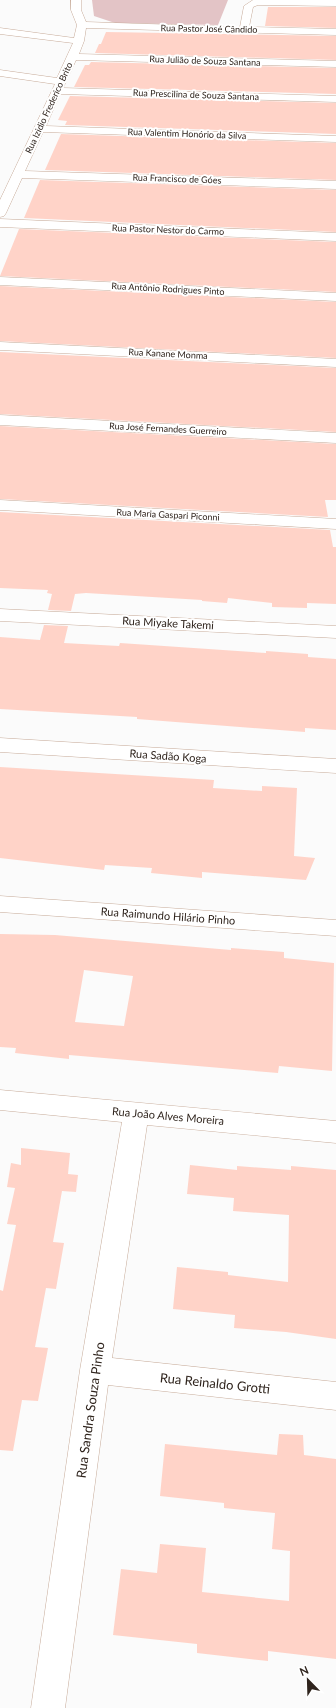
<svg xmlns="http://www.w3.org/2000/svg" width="336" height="1708" viewBox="0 0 336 1708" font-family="Lato,sans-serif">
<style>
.green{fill:#e3c4c6}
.building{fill:#ffd3c8;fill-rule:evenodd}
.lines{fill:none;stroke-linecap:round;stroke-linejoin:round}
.minor-casing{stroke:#c7ab99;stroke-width:1}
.minor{fill:#fff;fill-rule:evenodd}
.labels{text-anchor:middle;stroke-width:4;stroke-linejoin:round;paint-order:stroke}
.far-street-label{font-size:9px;fill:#2f241d;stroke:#fff}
.street-label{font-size:11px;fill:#2f241d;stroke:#fff}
.near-street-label{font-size:13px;fill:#2f241d;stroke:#fff}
</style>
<rect width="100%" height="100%" fill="#fbfbfb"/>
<!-- green -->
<path class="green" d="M 92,0 L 228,0 L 218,25 L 115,23 L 94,16 Z"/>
<!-- building -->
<path class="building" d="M 268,7 L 336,7 L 336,28 L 265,26 Z
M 106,32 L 336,36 L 336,60 L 95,53 L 99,44 L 101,44 Z
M 91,62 L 336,68 L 336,94 L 74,87 L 85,65 L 89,65 Z
M 70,96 L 336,103 L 336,134 L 65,125 L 67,121 L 58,120 Z
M 61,134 L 336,143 L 336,180 L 45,170 Z
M 40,180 L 336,190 L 336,232 L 24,218 Z
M 19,229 L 336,242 L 336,292 L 0,276 Z
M 0,286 L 336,302 L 336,358 L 0,341 Z
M 0,352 L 336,368 L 336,432 L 0,414 Z
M 0,426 L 336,444 L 336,500 L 325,500 L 328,517 L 0,499 Z
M 0,512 L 330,530 L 333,547 L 336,547 L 336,604 L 307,603 L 307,608 L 272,607 L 272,603 L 228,598 L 227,603 L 202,601 L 202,600 L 86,593 L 75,594 L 71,611 L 48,610 L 52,594 L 47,593 L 48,590 L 0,588 Z
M 44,625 L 68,626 L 64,643 L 119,646 L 120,643 L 266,653 L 266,651 L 308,654 L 308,657 L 336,659 L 336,730 L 305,728 L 305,732 L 137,719 L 137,717 L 0,709 L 0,637 L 40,640 Z
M 0,767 L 214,780 L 213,788 L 262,791 L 262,786 L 297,788 L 294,856 L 315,858 L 306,880 L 202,872 L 202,878 L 151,873 L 152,868 L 105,865 L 104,870 L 0,858 Z
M 0,934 L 55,935 L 231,950 L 231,948 L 284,952 L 284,958 L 334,963 L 332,1071 L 279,1066 L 278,1073 L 69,1055 L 69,1059 L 15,1053 L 16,1048 L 0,1047 ZM 84,970 L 133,976 L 124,1026 L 75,1022 Z
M 21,1148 L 70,1153 L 68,1174 L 78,1175 L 76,1192 L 62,1191 L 53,1242 L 64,1243 L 56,1289 L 46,1288 L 35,1347 L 48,1348 L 38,1401 L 22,1400 L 13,1451 L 0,1450 L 0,1290 L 3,1291 L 16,1225 L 7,1224 L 15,1188 L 7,1187 L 11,1163 L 21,1165 Z
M 190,1165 L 237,1170 L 237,1166 L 291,1170 L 291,1166 L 336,1170 L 336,1339 L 286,1332 L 234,1328 L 235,1315 L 173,1309 L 177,1267 L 228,1272 L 228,1275 L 288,1282 L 289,1215 L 233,1211 L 234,1198 L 187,1194 Z
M 279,1434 L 303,1435 L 304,1455 L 336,1459 L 336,1659 L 268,1651 L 268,1661 L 197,1653 L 197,1644 L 113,1635 L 121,1569 L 157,1573 L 160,1544 L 206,1548 L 202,1592 L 289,1601 L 290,1551 L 272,1549 L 275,1513 L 224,1508 L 224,1503 L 160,1496 L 165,1444 L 277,1455 Z"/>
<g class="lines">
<!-- minor casing -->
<g class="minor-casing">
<path id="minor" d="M 71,0 L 81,0 L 81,10 L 86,22 L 240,27 L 244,6 L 253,0 L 336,0 L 336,6 L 258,5 L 253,7 L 249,27 L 336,29 L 336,35 L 86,28 L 84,41 L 79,54 L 336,61 L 336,67 L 76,60 L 63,88 L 336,96 L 336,102 L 60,94 L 46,126 L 336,136 L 336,142 L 43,132 L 25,171 L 336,181 L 336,189 L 22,178 L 6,213 L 4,216 L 0,217 L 0,200 L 55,84 L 0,76 L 0,70 L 57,78 L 73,43 L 0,34 L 0,28 L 74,38 L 77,25 L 71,10 Z
M 0,219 L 336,233 L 336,241 L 0,227 Z
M 0,277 L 336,293 L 336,301 L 0,285 Z
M 0,342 L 336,359 L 336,367 L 0,350 Z
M 0,415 L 336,433 L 336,443 L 0,425 Z
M 0,500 L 336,519 L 336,529 L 0,510 Z
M 0,609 L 336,626 L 336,638 L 0,621 Z
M 0,738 L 336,759 L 336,773 L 0,752 Z
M 0,896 L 336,920 L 336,936 L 0,912 Z
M 0,1090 L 336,1121 L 336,1143 L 147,1125 L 112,1358 L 336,1382 L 336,1410 L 108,1385 L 65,1708 L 31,1708 L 80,1370 L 122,1122 L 0,1110 Z"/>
</g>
<!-- minor -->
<use href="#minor" class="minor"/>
</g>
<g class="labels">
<!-- far-street labels -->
<g class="far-street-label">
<text transform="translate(209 29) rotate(1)" y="3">Rua Pastor José Cândido</text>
<text transform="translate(205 61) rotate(2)" y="3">Rua Julião de Souza Santana</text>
<text transform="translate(196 95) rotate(2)" y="3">Rua Prescilina de Souza Santana</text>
<text transform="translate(49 108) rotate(-65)" y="3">Rua Izidio Frederico Brito</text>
<text transform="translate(187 134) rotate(2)" y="3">Rua Valentim Honório da Silva</text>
<text transform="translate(177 179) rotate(2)" y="3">Rua Francisco de Góes</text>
<text transform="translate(168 230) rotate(2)" y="3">Rua Pastor Nestor do Carmo</text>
<text transform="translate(168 289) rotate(3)" y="3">Rua Antônio Rodrigues Pinto</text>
<text transform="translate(168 354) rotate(3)" y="3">Rua Kanane Monma</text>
<text transform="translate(168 429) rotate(3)" y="3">Rua José Fernandes Guerreiro</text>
<text transform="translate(168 515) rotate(3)" y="3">Rua Maria Gaspari Piconni</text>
</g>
<!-- street labels -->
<g class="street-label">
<text transform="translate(168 623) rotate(3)" y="4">Rua Miyake Takemi</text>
<text transform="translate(168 756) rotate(4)" y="4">Rua Sadão Koga</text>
<text transform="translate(168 916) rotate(4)" y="4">Rua Raimundo Hilário Pinho</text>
<text transform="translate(168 1116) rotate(5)" y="4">Rua João Alves Moreira</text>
</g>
<!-- near-street labels -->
<g class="near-street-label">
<text transform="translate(215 1383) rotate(6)" y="5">Rua Reinaldo Grotti</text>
<text transform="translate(90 1410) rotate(-82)" y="5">Rua Sandra Souza Pinho</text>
</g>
</g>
<!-- north arrow -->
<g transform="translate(308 1680) rotate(337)" stroke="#ffffff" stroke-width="3" paint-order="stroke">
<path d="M0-3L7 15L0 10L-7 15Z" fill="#2f241d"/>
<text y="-6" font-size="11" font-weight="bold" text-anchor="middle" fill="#2f241d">N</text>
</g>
</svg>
